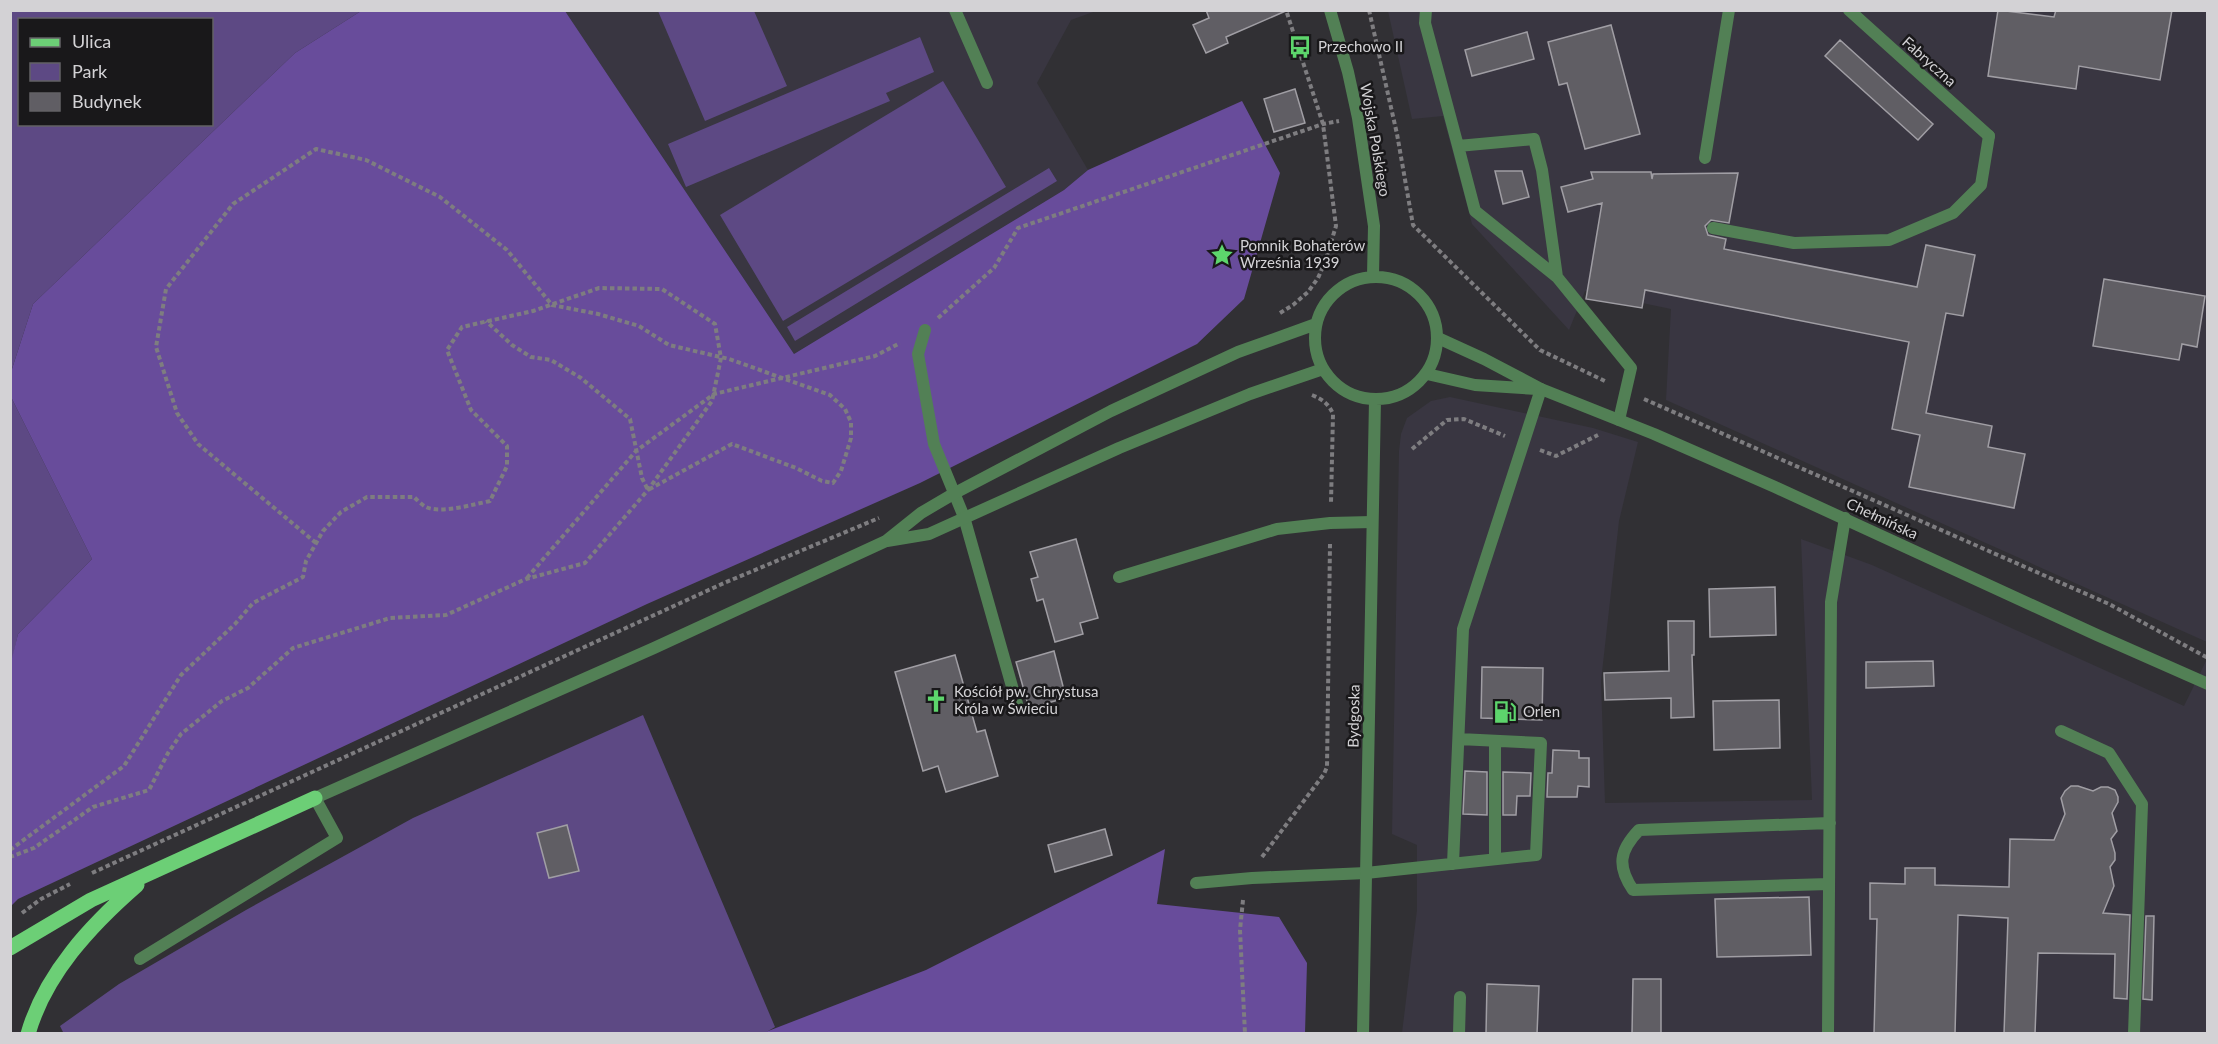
<svg xmlns="http://www.w3.org/2000/svg" width="2218" height="1044" viewBox="0 0 2218 1044" font-family="Lato,sans-serif">
<style>
.built{fill:#393641}
.green{fill:#5d4984;fill-rule:evenodd}
.forest{fill:#684c9b}
.building{fill:#605e64;stroke:#a09ea4;stroke-width:1.5}
.lines{fill:none;stroke-linecap:round;stroke-linejoin:round}
.path{stroke:#7e7d80;stroke-width:4;stroke-dasharray:4.5 3;stroke-linecap:butt}
.service{stroke:#528055;stroke-width:12}
.minor{stroke:#528055;stroke-width:12}
.tertiary{stroke:#528055;stroke-width:12}
.primary{stroke:#6ccf76;stroke-width:15}
.labels{text-anchor:middle;stroke-width:5;stroke-linejoin:round;paint-order:stroke}
.poi-label{font-size:15px;fill:#d3d2d5;stroke:#19181a;text-anchor:start}
.street-label{font-size:15px;fill:#d3d2d5;stroke:#19181a}
</style>
<rect width="100%" height="100%" fill="#313034"/>
<!-- built -->
<path class="built" d="M 565,11 L 1096,11 L 1071,20 L 1037,83 L 1088,170 L 1064,190 L 794,354 Z
M 1388,11 L 2207,11 L 2207,642 L 1666,400 L 1671,309 L 1585,291 L 1569,330 L 1472,224 L 1443,116 L 1412,119 Z
M 1450,397 L 1593,428 L 1638,442 L 1619,521 L 1601,681 L 1605,803 L 1812,800 L 1801,539 L 1872,565 L 2184,706 L 2207,659 L 2207,1033 L 1402,1033 L 1417,910 L 1417,845 L 1392,834 L 1399,451 L 1401,434 L 1407,418 L 1431,401 Z"/>
<!-- green -->
<path class="green" d="M 11,11 L 361,11 L 295,53 L 33,304 L 11,372 ZM 20,20 L 212,20 L 212,124 L 20,124 Z
M 658,11 L 754,11 L 787,86 L 705,121 Z
M 920,37 L 934,72 L 886,93 L 890,101 L 686,187 L 668,144 Z
M 943,81 L 1006,187 L 783,321 L 720,215 Z
M 1049,168 L 1057,181 L 795,341 L 787,327 Z
M 11,397 L 92,559 L 18,634 L 11,666 Z
M 643,715 L 775,1027 L 763,1034 L 64,1034 L 60,1026 L 119,984 L 246,910 L 413,818 Z"/>
<!-- forest -->
<path class="forest" d="M 361,11 L 565,11 L 794,354 L 1064,190 L 1088,170 L 1242,101 L 1280,173 L 1244,299 L 1197,344 L 920,483 L 647,604 L 18,899 L 11,906 L 10,666 L 18,634 L 92,559 L 11,397 L 11,372 L 33,304 L 295,53 Z
M 1165,849 L 1157,904 L 1279,917 L 1307,963 L 1305,1033 L 763,1033 L 926,970 Z"/>
<!-- building -->
<path class="building" d="M 1206,10 L 1288,10 L 1226,37 L 1228,43 L 1206,53 L 1193,25 L 1209,18 Z
M 1998,10 L 2054,17 L 2056,10 L 2172,10 L 2160,80 L 2079,66 L 2076,89 L 1988,76 Z
M 1611,25 L 1640,134 L 1585,149 L 1567,83 L 1559,85 L 1548,42 Z
M 1527,32 L 1534,59 L 1472,76 L 1465,50 Z
M 1840,40 L 1933,124 L 1918,140 L 1825,56 Z
M 1295,89 L 1305,123 L 1274,132 L 1264,99 Z
M 1495,171 L 1522,171 L 1529,197 L 1503,204 Z
M 1591,172 L 1651,172 L 1652,179 L 1653,174 L 1738,173 L 1729,223 L 1711,220 L 1705,226 L 1708,235 L 1726,239 L 1724,249 L 1917,287 L 1926,245 L 1975,255 L 1963,316 L 1946,313 L 1926,413 L 1992,426 L 1988,447 L 2025,454 L 2014,508 L 1909,487 L 1920,435 L 1892,429 L 1909,342 L 1645,290 L 1642,308 L 1586,299 L 1602,203 L 1568,212 L 1561,187 L 1593,179 Z
M 2104,279 L 2205,296 L 2197,347 L 2182,344 L 2179,360 L 2093,346 Z
M 1076,539 L 1098,618 L 1080,623 L 1083,634 L 1055,642 L 1043,599 L 1037,601 L 1031,579 L 1038,577 L 1030,552 Z
M 1775,587 L 1776,635 L 1710,637 L 1709,589 Z
M 1668,621 L 1694,621 L 1694,655 L 1692,655 L 1694,717 L 1671,718 L 1671,698 L 1605,700 L 1604,673 L 1669,671 Z
M 1054,651 L 1066,698 L 1029,708 L 1016,662 Z
M 955,655 L 977,732 L 985,730 L 998,776 L 946,792 L 938,766 L 923,771 L 895,672 Z
M 1933,661 L 1934,686 L 1866,688 L 1866,662 Z
M 1482,667 L 1543,668 L 1542,720 L 1481,718 Z
M 1779,700 L 1780,748 L 1714,750 L 1713,701 Z
M 1553,750 L 1579,751 L 1579,758 L 1589,758 L 1589,787 L 1578,786 L 1577,797 L 1547,797 L 1548,773 L 1552,773 Z
M 1465,771 L 1487,772 L 1487,815 L 1463,814 Z
M 1503,772 L 1531,773 L 1530,796 L 1517,796 L 1516,815 L 1503,815 Z
M 2071,786 L 2078,786 L 2093,791 L 2101,787 L 2108,787 L 2115,790 L 2118,797 L 2118,802 L 2112,813 L 2117,831 L 2111,839 L 2115,853 L 2115,860 L 2110,867 L 2114,886 L 2103,913 L 2130,915 L 2127,999 L 2114,998 L 2115,954 L 2038,953 L 2035,1034 L 2004,1034 L 2008,918 L 1958,915 L 1955,1034 L 1874,1034 L 1877,919 L 1870,919 L 1870,883 L 1905,884 L 1905,868 L 1935,868 L 1935,885 L 2009,887 L 2010,839 L 2054,840 L 2065,814 L 2061,798 L 2065,791 Z
M 567,825 L 579,871 L 549,878 L 537,833 Z
M 1105,829 L 1112,855 L 1055,872 L 1048,845 Z
M 1809,897 L 1811,955 L 1717,957 L 1715,899 Z
M 2146,916 L 2154,916 L 2152,1000 L 2143,999 Z
M 1633,979 L 1661,979 L 1661,1034 L 1632,1034 Z
M 1487,984 L 1539,986 L 1537,1034 L 1486,1034 Z"/>
<g class="lines">
<!-- path -->
<path class="path" d="M 1369,10 L 1397,134 L 1413,225 L 1540,350 L 1607,382
M 1280,313 L 1293,305 L 1308,292 L 1318,278 L 1325,262 L 1336,226 L 1323,124 L 1286,10
M 938,318 L 994,268 L 1018,228 L 1323,124 L 1339,121
M 1312,395 C 1322,399 1329,404 1333,414 L 1331,503
M 1644,399 L 2109,604 L 2208,658
M 1412,449 L 1447,420 L 1464,419 L 1505,436
M 1540,450 L 1556,456 L 1598,435
M 316,543 L 198,444 L 177,413 L 156,347 L 166,289 L 233,204 L 316,149 L 366,160 L 440,197 L 507,250 L 552,305 L 598,314 L 639,326 L 669,345 L 729,359 L 830,395 L 845,409 L 851,422 L 851,438 L 841,471 L 833,483 L 822,481 L 796,468 L 732,444 L 648,490 L 642,478 L 630,419 L 581,378 L 551,360 L 531,357 L 512,345 L 486,321
M 527,578 L 636,451 L 714,394 L 875,356 L 900,343
M 10,850 L 124,766 L 181,675 L 235,624 L 253,603 L 303,577 L 306,561 L 323,531 L 341,512 L 367,497 L 414,497 C 417,500 422,505 426,507 C 440,514 475,504 490,501 L 507,466 L 507,446 L 471,410 L 447,350 L 462,327 L 533,311 L 599,288 L 662,289 L 715,324 L 721,358 L 712,401 L 648,490 L 585,563 L 526,579 L 446,615 L 390,618 L 293,648 L 248,688 L 222,701 L 181,734 L 168,753 L 149,790 L 93,807 L 34,848 L 10,857
M 1262,857 L 1324,774 L 1327,767 L 1330,544
M 92,873 L 724,583 L 879,518
M 1243,900 L 1240,930 L 1245,1034
M 22,913 L 41,899 L 70,884"/>
<!-- service -->
<path class="service" d="M 955,10 L 987,83
M 1426,10 L 1425,23 L 1458,146
M 1705,158 L 1729,10
M 1713,228 L 1794,243 L 1889,240 L 1953,213 L 1981,185 L 1989,136
M 1557,277 L 1542,170 L 1534,139 L 1458,146 L 1475,211 L 1557,277 L 1631,368 L 1619,420
M 925,330 L 918,354 L 934,444 L 964,517 L 1017,704
M 1119,577 L 1277,529 L 1330,523 L 1372,522
M 2061,731 L 2109,753 L 2142,804 L 2134,1034
M 1495,859 L 1495,741
M 1453,864 L 1463,629 L 1541,389
M 1196,883 L 1252,878 L 1366,873 L 1536,855 L 1541,743 L 1459,739
M 1829,884 L 1633,890 C 1617,866 1619,851 1639,830 L 1830,823
M 140,959 L 337,838 L 315,798
M 1459,1034 L 1460,997
M 1828,1034 L 1831,602 L 1845,518"/>
<!-- minor -->
<path class="minor" d="M 1849,10 L 1989,136
M 1438,338 L 1484,359 L 1541,389 L 1654,434 L 1775,487 L 2097,635 L 2208,684
M 1427,374 L 1475,385 L 1537,389"/>
<!-- tertiary -->
<path class="tertiary" d="M 1330,10 L 1348,72 L 1358,118 L 1374,226 L 1373,276
M1315 338a61 61 0 1 1 122 0a61 61 0 1 1-122 0Z
M 887,541 L 929,534 L 1119,448 L 1250,394 L 1323,369
M 315,798 L 654,648 L 886,541 L 921,513 L 955,493 L 1111,411 L 1238,352 L 1316,324
M 1363,1034 L 1375,400"/>
<!-- primary -->
<path class="primary" d="M 10,948 L 91,900 L 315,798
M 28,1034 C 45,974 91,925 137,885"/>
</g>
<!-- icons -->
<defs>
<g id="bus-bare" transform="scale(1.8)"><path d="M-5-6H5V4H4V6H2V4H-2V6H-4V4H-5ZM-3.5-4V0h7V-4ZM-3.5 1.2v1.5H-2V1.2ZM2 1.2v1.5H3.5V1.2Z" fill="#5dd56c" stroke="#19181a" stroke-width="2.5" paint-order="stroke"/></g>
<g id="sight-bare" transform="scale(1.8)"><path d="M0-6L1.8-2.2L6-1.7L2.9 1.2L3.7 5.4L0 3.3L-3.7 5.4L-2.9 1.2L-6-1.7L-1.8-2.2Z" fill="#5dd56c" stroke="#19181a" stroke-width="2.5" paint-order="stroke"/></g>
<g id="church-bare" transform="scale(1.8)"><path d="M-1.2-6h2.4v3.5h3.3v2.4h-3.3V6h-2.4V-.1h-3.3v-2.4h3.3Z" fill="#5dd56c" stroke="#19181a" stroke-width="2.5" paint-order="stroke"/></g>
<g id="fuel-bare" transform="scale(1.8)"><path d="M-5.5-6h7V0h2V4h1.3V-2.5L3-4.5l.8-.8L6-3V5H2.5V1h-1V6h-7ZM-4.2-4.7v3.2H.2V-4.7Z" fill="#5dd56c" stroke="#19181a" stroke-width="2.5" paint-order="stroke"/></g>
</defs>
<g fill-rule="evenodd">
<use href="#bus-bare" x="1300" y="47"/>
<use href="#sight-bare" x="1222" y="255"/>
<use href="#church-bare" x="936" y="701"/>
<use href="#fuel-bare" x="1505" y="712"/>
</g>
<g class="labels">
<!-- poi labels -->
<g class="poi-label">
<text x="1318" y="52">Przechowo II</text>
<text x="1240" y="251">Pomnik Bohaterów<tspan x="1240" dy="17">Września 1939</tspan></text>
<text x="954" y="697">Kościół pw. Chrystusa<tspan x="954" dy="17">Króla w Świeciu</tspan></text>
<text x="1523" y="717">Orlen</text>
</g>
<!-- street labels -->
<g class="street-label">
<text transform="translate(1929 62) rotate(42)" y="5">Fabryczna</text>
<text transform="translate(1375 140) rotate(80)" y="5">Wojska Polskiego</text>
<text transform="translate(1882 519) rotate(25)" y="5">Chełmińska</text>
<text transform="translate(1354 716) rotate(-89)" y="5">Bydgoska</text>
</g>
</g>
<!-- border -->
<rect width="2218" height="1044" fill="none" stroke="#d3d2d5" stroke-width="24"/>
<!-- legend -->
<rect x="18" y="18" width="195" height="108" fill="#19181a" stroke="#636265" stroke-width="1.5"/>
<rect x="30" y="38" width="30" height="9" fill="#6ccf76" stroke="#636265" stroke-width="1.5"/>
<text x="72" y="48" font-size="18" fill="#d3d2d5">Ulica</text>
<rect x="30" y="63" width="30" height="18" fill="#5d4984" stroke="#636265" stroke-width="1.5"/>
<text x="72" y="78" font-size="18" fill="#d3d2d5">Park</text>
<rect x="30" y="93" width="30" height="18" fill="#605e64" stroke="#636265" stroke-width="1.5"/>
<text x="72" y="108" font-size="18" fill="#d3d2d5">Budynek</text>
</svg>
